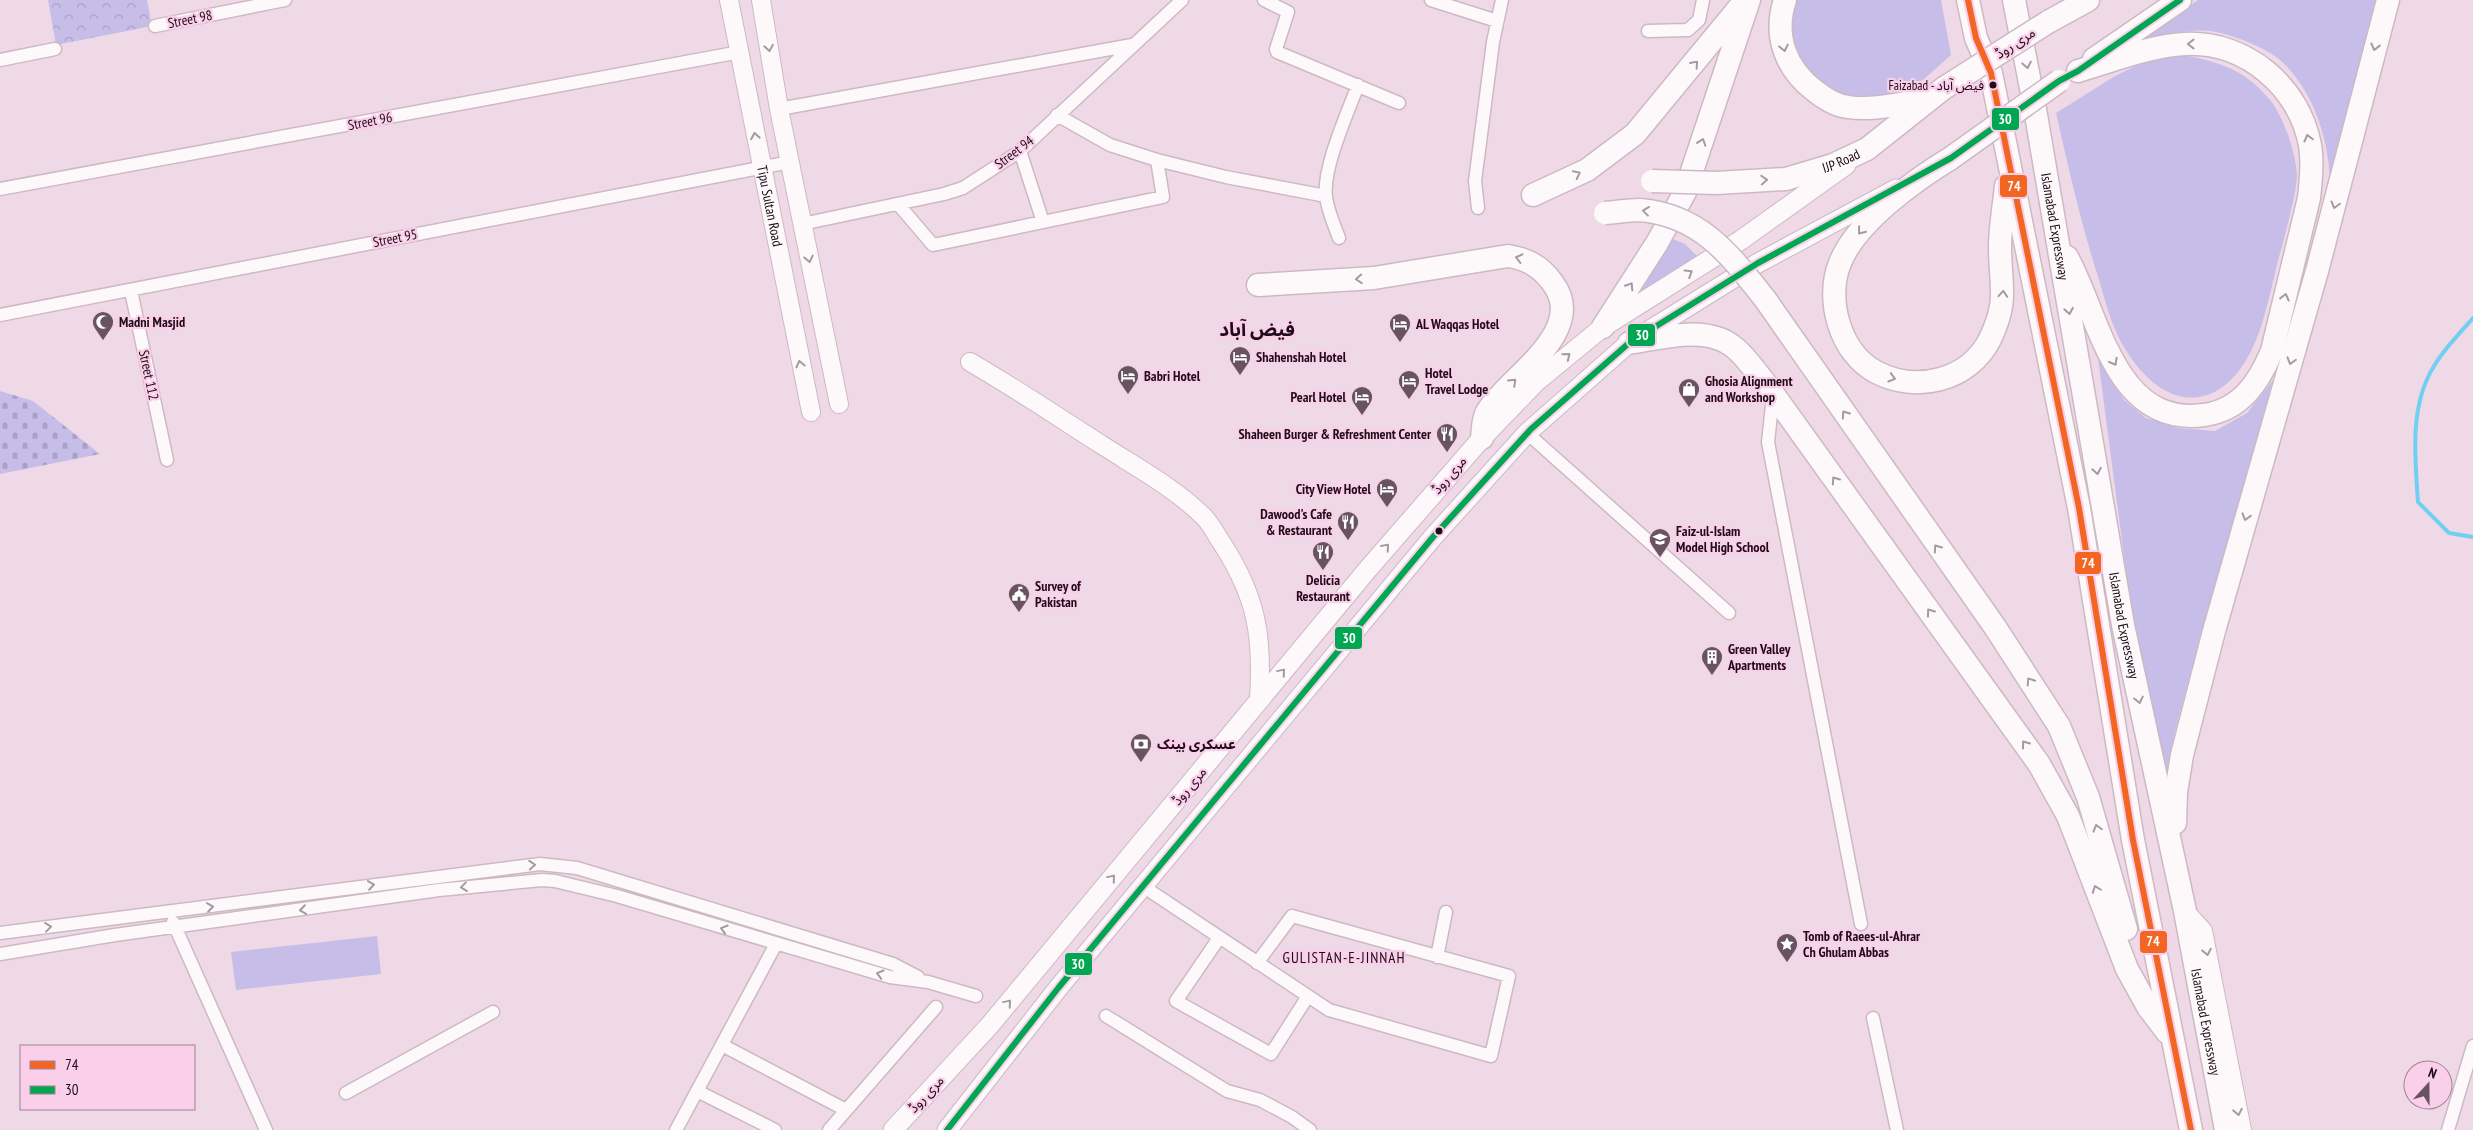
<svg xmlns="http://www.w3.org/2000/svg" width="2473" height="1130" viewBox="0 0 2473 1130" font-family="'PT Sans Narrow','Noto Sans Arabic',sans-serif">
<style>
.grass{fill:#c6bde9}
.cemetery{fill:url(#cemetery-stones)}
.park{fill:url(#park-crowns)}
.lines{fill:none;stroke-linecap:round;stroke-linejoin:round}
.stream{stroke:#71cff1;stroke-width:4}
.street-casing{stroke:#ccb9c4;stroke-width:15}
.secondary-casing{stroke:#ccb9c4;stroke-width:20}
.primary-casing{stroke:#ccb9c4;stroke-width:21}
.highway-casing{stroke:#ccb9c4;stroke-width:25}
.street{stroke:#fdf9fb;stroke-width:12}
.secondary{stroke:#fdf9fb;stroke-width:18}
.primary{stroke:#fdf9fb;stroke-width:19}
.highway{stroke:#fdf9fb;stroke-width:22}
.highway-bridge-casing{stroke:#ccb9c4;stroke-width:25;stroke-linecap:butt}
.highway-bridge{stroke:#fdf9fb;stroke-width:22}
.bus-1-casing{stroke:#facfe9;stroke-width:10}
.bus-2-casing{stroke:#facfe9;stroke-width:10}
.bus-1{stroke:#f26522;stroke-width:6}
.bus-2{stroke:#00a651;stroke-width:6}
.oneway{stroke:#a49aa0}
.bus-dot{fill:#1e0c17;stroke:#facfe9;stroke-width:2}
.labels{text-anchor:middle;stroke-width:4.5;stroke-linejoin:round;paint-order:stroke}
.bus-label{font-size:13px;fill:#1e0c17;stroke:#facfe9;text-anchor:end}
.street-label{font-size:14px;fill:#1e0c17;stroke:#facfe9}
.poi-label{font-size:14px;font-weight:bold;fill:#1e0c17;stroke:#facfe9;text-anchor:start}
.neighbourhood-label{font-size:15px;letter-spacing:1px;fill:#1e0c17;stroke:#facfe9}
.district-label{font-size:19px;font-weight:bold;fill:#1e0c17;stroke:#facfe9}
.line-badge{stroke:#facfe9;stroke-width:2}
.badge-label{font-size:14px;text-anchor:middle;font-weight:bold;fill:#fff}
</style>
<defs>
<pattern id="cemetery-stones" width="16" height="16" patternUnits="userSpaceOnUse" patternTransform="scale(1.25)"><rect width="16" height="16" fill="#c6bde9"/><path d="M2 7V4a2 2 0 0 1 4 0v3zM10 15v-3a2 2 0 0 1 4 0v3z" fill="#aaa1c7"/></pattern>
<pattern id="park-crowns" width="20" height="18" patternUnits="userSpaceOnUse" patternTransform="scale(1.25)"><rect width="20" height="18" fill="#c6bde9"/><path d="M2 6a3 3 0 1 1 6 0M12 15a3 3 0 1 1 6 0" fill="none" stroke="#aaa1c7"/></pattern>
</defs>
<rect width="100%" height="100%" fill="#f0d9e7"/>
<!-- grass -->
<path class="grass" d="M 1792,0 L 1941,0 L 1951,55 L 1923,80 L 1871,100 L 1844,98 L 1801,68 L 1788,21 Z
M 2198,0 L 2379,0 L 2330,180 C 2328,137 2313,90 2280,60 C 2266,48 2240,38 2221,33 C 2195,26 2165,35 2139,41 Z
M 2184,55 C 2216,62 2239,67 2263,92 C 2267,97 2273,102 2275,107 C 2286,125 2295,152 2297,174 C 2298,188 2284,240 2279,257 C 2272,284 2265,322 2253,347 C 2223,412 2168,414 2129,355 C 2114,334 2107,308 2100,283 C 2082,228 2069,170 2056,113 L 2115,76 L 2148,60 Z
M 1673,239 L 1685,244 L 1697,256 L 1639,294 Z
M 2098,358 L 2124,400 L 2146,418 L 2178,428 L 2215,431 L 2247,413 L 2273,380 L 2183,701 L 2173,739 L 2166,792 L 2132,617 Z
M 377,936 L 381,974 L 236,990 L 231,952 Z"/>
<!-- cemetery -->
<path class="cemetery" d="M 0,391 L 33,401 L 100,454 L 0,474 Z"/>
<!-- park -->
<path class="park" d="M 48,0 L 147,0 L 152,26 L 56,45 Z"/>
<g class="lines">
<!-- stream -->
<path class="stream" d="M 2473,318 C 2460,333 2444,349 2434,366 C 2409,406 2415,458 2418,502 L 2449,533 L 2473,537"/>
<!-- street casing -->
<g class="street-casing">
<path id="street" d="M 1264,0 L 1288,12 L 1276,49 L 1277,52 L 1399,103
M 1431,0 L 1497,21
M 155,26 L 285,0
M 1648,31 L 1688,30 L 1699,20 L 1703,0
M 0,60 L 55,49
M 779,109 L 1132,45
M 1057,115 L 1110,145 L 1157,160 L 1226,177 L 1326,196
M 1020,151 L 1043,222
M 0,189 L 740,52
M 898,204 L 933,245 L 1163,197 L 1157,160
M 1478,208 L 1475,181 L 1493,42 L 1502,0
M 802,224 L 944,194 L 963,188 L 1020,151 L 1182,0
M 1339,238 C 1334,225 1328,211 1326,197 C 1322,169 1348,112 1358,85
M 131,291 L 167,460
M 0,315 L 790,162
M 1773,396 L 1768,442 L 1861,924
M 1527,433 L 1729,613
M 1144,886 L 1153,893 L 1329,1010 L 1491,1056 L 1509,976 L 1292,916 L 1257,963
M 173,922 L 266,1130
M 0,933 L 540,864 L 577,868 L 893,964 L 918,977
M 1219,938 L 1176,1001 L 1271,1054 L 1308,996
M 0,954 L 115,935 L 439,890 L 542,880 L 555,881 L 617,896 L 890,977 L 928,982 L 976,996
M 1437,957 L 1446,912
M 1106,1016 L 1227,1091 L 1260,1100 L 1292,1117 L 1310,1130
M 1873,1018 L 1897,1130
M 722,1045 L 846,1110
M 697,1091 L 775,1130
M 346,1093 L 493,1012
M 676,1130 L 776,944
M 829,1130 L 936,1007
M 2448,1130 L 2473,1046"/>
</g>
<!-- secondary casing -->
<g class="secondary-casing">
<g id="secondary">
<path id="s1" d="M 729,0 L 811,412"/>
<path d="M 761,0 L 779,109 L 839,404"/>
<path d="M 970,362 C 1015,388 1058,417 1102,445 C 1136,467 1175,488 1204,517 C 1211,524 1217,536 1223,545 C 1257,598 1263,637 1259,699"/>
<path d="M 2185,911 L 2203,931 L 2242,1130"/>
</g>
</g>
<!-- primary casing -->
<g class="primary-casing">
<path id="primary" d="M 893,1130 L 990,1025 L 1368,569 L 1482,438 L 1536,382 L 1603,327 L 1741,240 L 1846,165
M 947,1130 L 1059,987 L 1433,537 L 1527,433 L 1629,343 L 1758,263 L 1896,189"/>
</g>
<!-- highway casing -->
<g class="highway-casing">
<g id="highway">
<path d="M 1785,0 C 1773,36 1786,69 1815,91 C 1824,98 1836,106 1848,107 C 1874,111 1902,103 1928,99"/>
<path d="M 1968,0 L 1976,38 L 1991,73 L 2079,508 L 2133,840 L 2191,1130"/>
<path id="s2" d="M 2014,0 L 2035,109 L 2123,625 L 2185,911 L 2226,1130"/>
<path d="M 2048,22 L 2088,0"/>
<path d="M 2094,59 L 2180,0"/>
<path d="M 1951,158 C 1915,180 1856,222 1840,263 C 1825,299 1840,353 1876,372 C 1916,393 1969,381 1990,339 C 2009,300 2000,285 2000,247 C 2000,227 2004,206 2006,186"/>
<path id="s3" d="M 1716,183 L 1786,179 L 1833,165 L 1867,149 L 1944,88"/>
<path d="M 1533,195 L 1587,170 L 1635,134 L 1743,3"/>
<path d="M 2067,257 C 2100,317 2114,427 2204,415 C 2241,410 2259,382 2272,351 L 2309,198 C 2311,181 2313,162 2310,145 C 2299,86 2245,41 2185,44 C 2149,46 2112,61 2078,71"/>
<path d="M 1258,285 L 1374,278 L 1508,256 C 1527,259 1540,266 1552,282 C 1589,330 1512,375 1489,409 C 1483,416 1483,429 1482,438"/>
<path d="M 1765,299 L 1995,627 L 2059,726 L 2088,797 L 2126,929"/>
<path d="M 1603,327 L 1657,243 L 1685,192 L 1749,0"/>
<path d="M 1629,343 C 1661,338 1708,324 1735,348 C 1747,358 1756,372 1766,384 L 2039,764 L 2068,816 L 2127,969 L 2148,1007 L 2167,1032"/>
<path d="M 2175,823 L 2176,792 L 2182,755 L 2214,631 L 2317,271 L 2388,0"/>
</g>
</g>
<!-- street -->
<use href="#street" class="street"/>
<!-- secondary -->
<use href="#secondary" class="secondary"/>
<!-- primary -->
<use href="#primary" class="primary"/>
<!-- highway -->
<use href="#highway" class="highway"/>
<!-- highway-bridge casing -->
<g class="highway-bridge-casing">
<path id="highway-bridge" d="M 1944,88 L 2048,22
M 1951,158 L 2059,81
M 1652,181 L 1716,183
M 1605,213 C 1617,212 1629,210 1640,210 C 1701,215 1731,256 1765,299"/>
</g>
<!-- highway-bridge -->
<use href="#highway-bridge" class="highway-bridge"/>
<!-- bus-1 casing -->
<g class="bus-1-casing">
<path id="bus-1" d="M 1968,0 L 1976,38 L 1991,73 L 2079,508 L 2133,840 L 2191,1130"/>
</g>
<!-- bus-2 casing -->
<g class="bus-2-casing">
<path id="bus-2" d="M 947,1130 L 1059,987 L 1433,537 L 1531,429 L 1629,343 L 1758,263 L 1951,158 L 2059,81 L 2078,71 L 2180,0"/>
</g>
<!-- bus-1 -->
<use href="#bus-1" class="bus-1"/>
<!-- bus-2 -->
<use href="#bus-2" class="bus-2"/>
</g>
<!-- one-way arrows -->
<defs><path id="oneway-chevron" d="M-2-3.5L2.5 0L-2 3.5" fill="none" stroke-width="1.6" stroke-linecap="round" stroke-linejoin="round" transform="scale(1.25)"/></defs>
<g class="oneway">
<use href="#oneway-chevron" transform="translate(2191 44) rotate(180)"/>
<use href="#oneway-chevron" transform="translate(2375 47) rotate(104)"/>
<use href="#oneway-chevron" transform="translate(769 48) rotate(81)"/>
<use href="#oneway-chevron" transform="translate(1784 48) rotate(78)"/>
<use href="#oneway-chevron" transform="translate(1695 64) rotate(-49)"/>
<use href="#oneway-chevron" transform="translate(2027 65) rotate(79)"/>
<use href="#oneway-chevron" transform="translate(755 136) rotate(-100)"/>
<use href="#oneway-chevron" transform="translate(2308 138) rotate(-105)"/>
<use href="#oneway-chevron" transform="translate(1702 142) rotate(-71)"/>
<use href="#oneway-chevron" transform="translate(1577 174) rotate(-26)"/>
<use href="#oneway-chevron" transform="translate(1764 180) rotate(-3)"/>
<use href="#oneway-chevron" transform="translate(2335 205) rotate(105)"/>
<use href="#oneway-chevron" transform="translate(1646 211) rotate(-173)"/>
<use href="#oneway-chevron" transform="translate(1861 231) rotate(128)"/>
<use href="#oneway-chevron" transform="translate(1519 258) rotate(-166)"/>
<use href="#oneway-chevron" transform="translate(809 259) rotate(78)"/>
<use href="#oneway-chevron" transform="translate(1689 273) rotate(-32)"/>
<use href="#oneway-chevron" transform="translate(1359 279) rotate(176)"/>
<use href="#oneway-chevron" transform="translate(1630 286) rotate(-57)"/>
<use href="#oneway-chevron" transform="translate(2003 294) rotate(-86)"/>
<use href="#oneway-chevron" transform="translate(2285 297) rotate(-76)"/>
<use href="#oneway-chevron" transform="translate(2069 311) rotate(80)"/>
<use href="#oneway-chevron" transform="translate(1567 356) rotate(-39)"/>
<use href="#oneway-chevron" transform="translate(2291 361) rotate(106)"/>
<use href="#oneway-chevron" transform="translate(2114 362) rotate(62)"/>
<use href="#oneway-chevron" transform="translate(800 364) rotate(-103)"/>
<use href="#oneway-chevron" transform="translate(1892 378) rotate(16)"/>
<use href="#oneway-chevron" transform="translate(1513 382) rotate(-44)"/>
<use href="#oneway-chevron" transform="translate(1845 414) rotate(-125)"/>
<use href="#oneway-chevron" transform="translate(2097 471) rotate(80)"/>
<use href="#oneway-chevron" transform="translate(1835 480) rotate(-125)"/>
<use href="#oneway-chevron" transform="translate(2246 517) rotate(106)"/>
<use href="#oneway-chevron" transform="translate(1386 547) rotate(-49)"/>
<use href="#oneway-chevron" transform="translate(1937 548) rotate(-125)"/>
<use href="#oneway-chevron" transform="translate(1930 612) rotate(-126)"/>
<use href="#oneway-chevron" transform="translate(1282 672) rotate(-50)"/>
<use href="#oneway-chevron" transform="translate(2030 681) rotate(-123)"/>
<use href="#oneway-chevron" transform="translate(2139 700) rotate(78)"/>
<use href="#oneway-chevron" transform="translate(2025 744) rotate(-126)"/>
<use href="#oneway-chevron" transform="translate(2097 828) rotate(-106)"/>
<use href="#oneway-chevron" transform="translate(532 865) rotate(-4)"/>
<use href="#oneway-chevron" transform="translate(1112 878) rotate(-50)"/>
<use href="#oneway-chevron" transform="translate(371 885) rotate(-8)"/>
<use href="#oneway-chevron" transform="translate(464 887) rotate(173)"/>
<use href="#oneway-chevron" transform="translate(2096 889) rotate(-111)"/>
<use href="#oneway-chevron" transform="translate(210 907) rotate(-8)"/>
<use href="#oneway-chevron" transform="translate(303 910) rotate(172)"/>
<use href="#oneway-chevron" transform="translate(48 927) rotate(-7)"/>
<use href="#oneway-chevron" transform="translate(724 929) rotate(-163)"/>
<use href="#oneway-chevron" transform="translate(2207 952) rotate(79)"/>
<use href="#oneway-chevron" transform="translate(880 974) rotate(-164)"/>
<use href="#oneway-chevron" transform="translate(1008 1003) rotate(-50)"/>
<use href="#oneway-chevron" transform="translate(2238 1112) rotate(79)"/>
</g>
<!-- icons -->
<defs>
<g id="mosque-pin" transform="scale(1.125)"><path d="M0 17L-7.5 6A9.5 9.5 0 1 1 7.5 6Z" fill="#685460" stroke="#facfe9"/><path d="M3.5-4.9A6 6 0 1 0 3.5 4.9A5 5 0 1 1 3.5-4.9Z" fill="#fff"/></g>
<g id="hotel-pin" transform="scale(1.125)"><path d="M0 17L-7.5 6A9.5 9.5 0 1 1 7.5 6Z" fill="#685460" stroke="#facfe9"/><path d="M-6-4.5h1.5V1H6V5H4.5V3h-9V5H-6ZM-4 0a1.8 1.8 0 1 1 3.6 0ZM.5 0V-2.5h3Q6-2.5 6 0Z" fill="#fff"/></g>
<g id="shop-pin" transform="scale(1.125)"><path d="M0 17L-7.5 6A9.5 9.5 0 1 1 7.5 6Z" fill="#685460" stroke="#facfe9"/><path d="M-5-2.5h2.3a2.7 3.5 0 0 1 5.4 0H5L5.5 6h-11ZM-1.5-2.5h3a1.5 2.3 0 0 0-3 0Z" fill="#fff"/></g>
<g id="restaurant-pin" transform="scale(1.125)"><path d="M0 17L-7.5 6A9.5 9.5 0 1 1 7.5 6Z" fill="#685460" stroke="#facfe9"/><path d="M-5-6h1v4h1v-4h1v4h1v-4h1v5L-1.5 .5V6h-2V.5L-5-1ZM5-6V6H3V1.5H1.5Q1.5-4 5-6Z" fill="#fff"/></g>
<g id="school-pin" transform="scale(1.125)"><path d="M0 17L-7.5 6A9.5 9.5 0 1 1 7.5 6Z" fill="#685460" stroke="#facfe9"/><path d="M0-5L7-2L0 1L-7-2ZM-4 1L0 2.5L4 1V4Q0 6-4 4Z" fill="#fff"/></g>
<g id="civic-pin" transform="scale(1.125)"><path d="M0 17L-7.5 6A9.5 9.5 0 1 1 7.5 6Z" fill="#685460" stroke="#facfe9"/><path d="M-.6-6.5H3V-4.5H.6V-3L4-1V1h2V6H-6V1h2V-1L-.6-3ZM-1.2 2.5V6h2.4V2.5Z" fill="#fff"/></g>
<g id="building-pin" transform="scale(1.125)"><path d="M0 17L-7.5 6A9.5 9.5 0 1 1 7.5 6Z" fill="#685460" stroke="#facfe9"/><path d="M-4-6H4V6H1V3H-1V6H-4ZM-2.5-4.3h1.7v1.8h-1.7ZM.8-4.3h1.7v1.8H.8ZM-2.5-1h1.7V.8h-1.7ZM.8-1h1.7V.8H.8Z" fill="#fff"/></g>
<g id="bank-pin" transform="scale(1.125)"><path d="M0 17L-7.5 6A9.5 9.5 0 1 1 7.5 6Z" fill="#685460" stroke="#facfe9"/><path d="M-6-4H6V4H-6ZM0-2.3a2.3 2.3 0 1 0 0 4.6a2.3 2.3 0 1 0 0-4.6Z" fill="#fff"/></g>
<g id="sight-pin" transform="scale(1.125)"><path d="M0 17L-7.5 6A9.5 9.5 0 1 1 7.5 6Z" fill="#685460" stroke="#facfe9"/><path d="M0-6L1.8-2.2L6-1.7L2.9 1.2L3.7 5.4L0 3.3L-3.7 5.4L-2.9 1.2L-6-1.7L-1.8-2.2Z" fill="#fff"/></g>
</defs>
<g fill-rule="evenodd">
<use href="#mosque-pin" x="103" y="322"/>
<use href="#hotel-pin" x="1400" y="324"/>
<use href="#hotel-pin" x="1240" y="357"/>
<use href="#hotel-pin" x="1128" y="376"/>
<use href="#hotel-pin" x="1409" y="381"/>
<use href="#shop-pin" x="1689" y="389"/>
<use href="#hotel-pin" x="1362" y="397"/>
<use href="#restaurant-pin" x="1447" y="434"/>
<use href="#hotel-pin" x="1387" y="489"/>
<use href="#restaurant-pin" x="1348" y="522"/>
<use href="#school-pin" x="1660" y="539"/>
<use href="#restaurant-pin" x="1323" y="552"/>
<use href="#civic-pin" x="1019" y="594"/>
<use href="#building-pin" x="1712" y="657"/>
<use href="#bank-pin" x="1141" y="744"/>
<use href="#sight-pin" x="1787" y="944"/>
</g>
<!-- markers -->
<g class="bus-dot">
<circle cx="1993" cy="85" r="4.5"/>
<circle cx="1439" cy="531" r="4.5"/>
</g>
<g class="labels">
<!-- bus labels -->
<g class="bus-label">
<text x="1984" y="90">Faizabad - فیض آباد</text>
</g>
<!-- street labels -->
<g class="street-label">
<text transform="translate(190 19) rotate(-11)" y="5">Street 98</text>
<text transform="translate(2015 43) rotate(-33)" y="5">مری روڈ</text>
<text transform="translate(370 121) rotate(-11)" y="5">Street 96</text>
<text transform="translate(1014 152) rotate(-37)" y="5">Street 94</text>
<text dy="5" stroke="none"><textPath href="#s3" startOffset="128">IJP Road</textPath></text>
<text dy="5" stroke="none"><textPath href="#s1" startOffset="210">Tipu Sultan Road</textPath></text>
<text dy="5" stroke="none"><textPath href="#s2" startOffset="230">Islamabad Expressway</textPath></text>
<text transform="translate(395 238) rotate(-11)" y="5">Street 95</text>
<text transform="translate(149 375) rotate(78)" y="5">Street 112</text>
<text transform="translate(1449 475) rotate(-49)" y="5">مری روڈ</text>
<text dy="5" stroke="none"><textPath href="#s2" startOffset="635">Islamabad Expressway</textPath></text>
<text transform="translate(1189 786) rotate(-50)" y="5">مری روڈ</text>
<text dy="5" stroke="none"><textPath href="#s2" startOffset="1040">Islamabad Expressway</textPath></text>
<text transform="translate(926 1094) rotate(-47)" y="5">مری روڈ</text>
</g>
<!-- poi labels -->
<g class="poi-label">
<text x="119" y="327">Madni Masjid</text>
<text x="1416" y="329">AL Waqqas Hotel</text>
<text x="1256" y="362">Shahenshah Hotel</text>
<text x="1425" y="378">Hotel<tspan x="1425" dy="16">Travel Lodge</tspan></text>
<text x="1144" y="381">Babri Hotel</text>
<text x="1705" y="386">Ghosia Alignment<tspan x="1705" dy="16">and Workshop</tspan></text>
<text x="1346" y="402" text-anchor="end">Pearl Hotel</text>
<text x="1431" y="439" text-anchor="end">Shaheen Burger &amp; Refreshment Center</text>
<text x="1371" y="494" text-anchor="end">City View Hotel</text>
<text x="1332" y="519" text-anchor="end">Dawood's Cafe<tspan x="1332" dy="16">&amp; Restaurant</tspan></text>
<text x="1676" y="536">Faiz-ul-Islam<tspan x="1676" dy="16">Model High School</tspan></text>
<text x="1323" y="585" text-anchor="middle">Delicia<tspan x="1323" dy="16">Restaurant</tspan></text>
<text x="1035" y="591">Survey of<tspan x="1035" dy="16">Pakistan</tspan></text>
<text x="1728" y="654">Green Valley<tspan x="1728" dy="16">Apartments</tspan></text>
<text x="1157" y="749">عسکری بینک</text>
<text x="1803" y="941">Tomb of Raees-ul-Ahrar<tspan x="1803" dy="16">Ch Ghulam Abbas</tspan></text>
</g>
<!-- neighbourhood labels -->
<g class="neighbourhood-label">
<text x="1344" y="963">GULISTAN-E-JINNAH</text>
</g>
<!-- district labels -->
<g class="district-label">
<text x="1257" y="336">فیض آباد</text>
</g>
</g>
<g class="line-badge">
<rect x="1991" y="107" width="29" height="24" rx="5" fill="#00a651"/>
<rect x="1999" y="174" width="29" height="24" rx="5" fill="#f26522"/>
<rect x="1627" y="323" width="29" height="24" rx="5" fill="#00a651"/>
<rect x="2074" y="551" width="28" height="24" rx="5" fill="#f26522"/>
<rect x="1334" y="626" width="29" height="24" rx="5" fill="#00a651"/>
<rect x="2139" y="930" width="29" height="24" rx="5" fill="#f26522"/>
<rect x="1064" y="952" width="29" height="24" rx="5" fill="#00a651"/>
</g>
<g class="badge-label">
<text x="2005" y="124">30</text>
<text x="2014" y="191">74</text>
<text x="1642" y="340">30</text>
<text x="2088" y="568">74</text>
<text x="1349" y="643">30</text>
<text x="2153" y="946">74</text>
<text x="1078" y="969">30</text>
</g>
<!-- legend -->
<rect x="20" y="1045" width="175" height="65" fill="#facfe9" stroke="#a28195"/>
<rect x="30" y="1061" width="25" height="8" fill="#f26522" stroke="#a28195"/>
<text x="65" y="1070" font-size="15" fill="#1e0c17">74</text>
<rect x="30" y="1086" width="25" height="8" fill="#00a651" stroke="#a28195"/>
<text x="65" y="1095" font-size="15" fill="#1e0c17">30</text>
<!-- north arrow -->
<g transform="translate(2428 1085) rotate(21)"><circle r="24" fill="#facfe9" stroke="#a28195"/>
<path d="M0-4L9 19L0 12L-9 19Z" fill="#685460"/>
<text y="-8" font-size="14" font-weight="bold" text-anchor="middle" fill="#1e0c17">N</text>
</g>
</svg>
